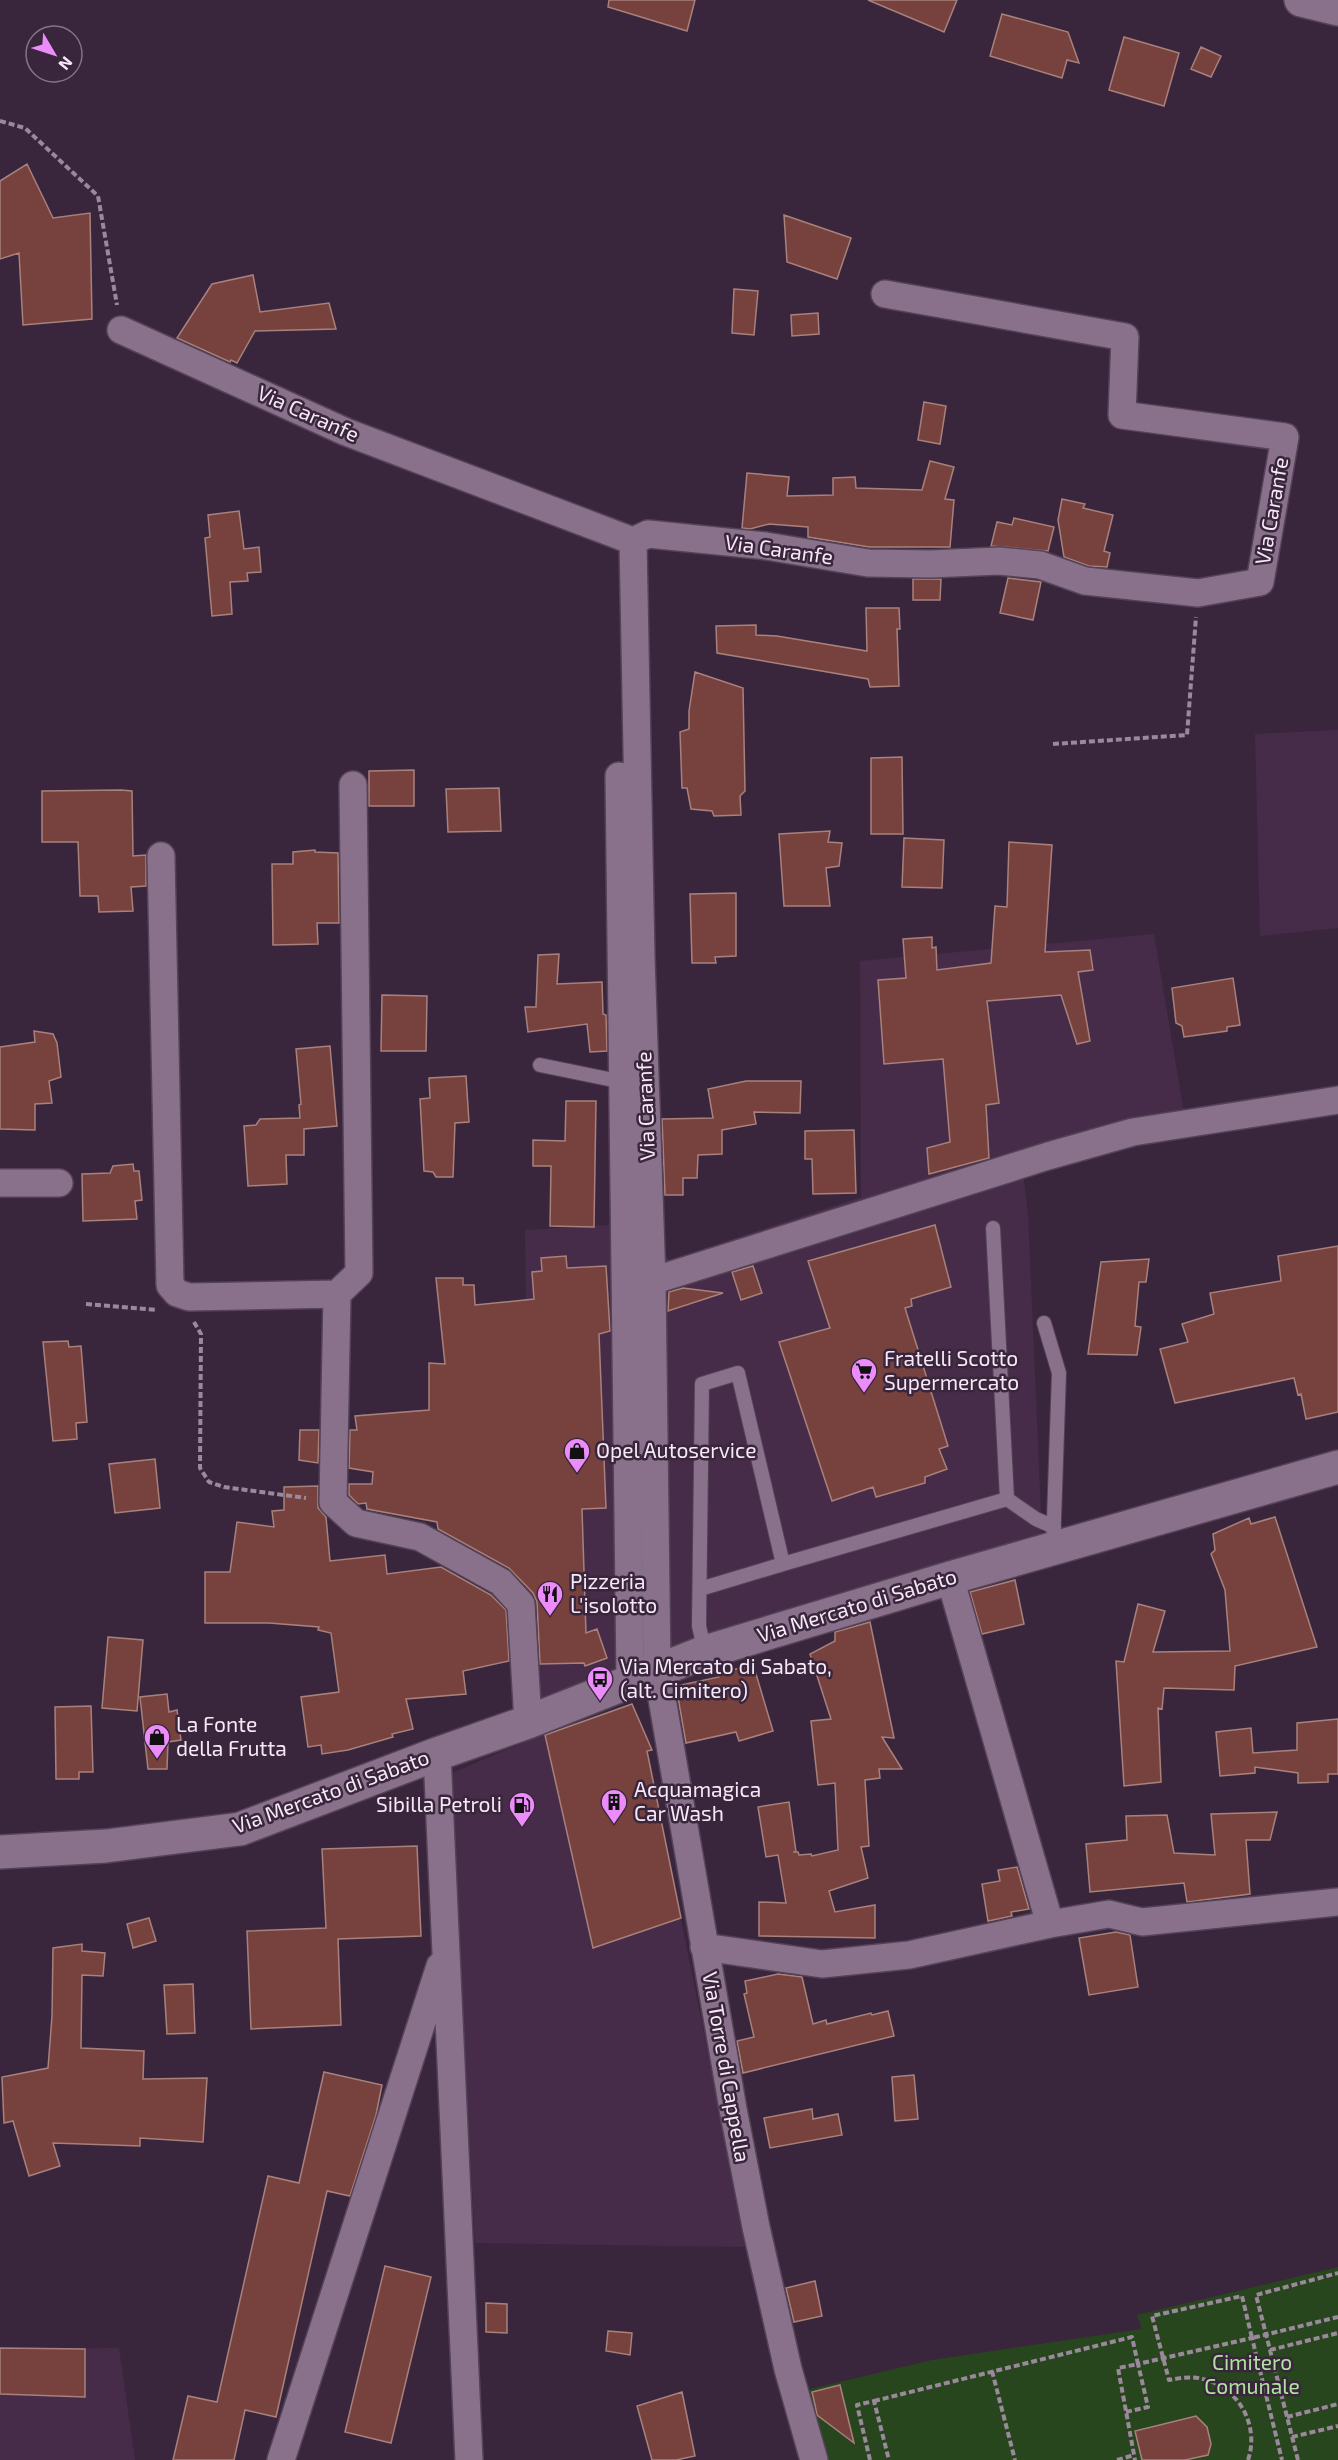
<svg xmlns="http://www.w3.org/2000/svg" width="1338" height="2460" viewBox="0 0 1338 2460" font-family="'Exo 2',sans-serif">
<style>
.built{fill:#462c48}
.green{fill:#28461e}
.building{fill:#77423e;stroke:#a8817d;stroke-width:1.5}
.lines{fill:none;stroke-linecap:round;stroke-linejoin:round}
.service-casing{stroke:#544256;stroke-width:16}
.minor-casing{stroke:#544256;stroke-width:30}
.tertiary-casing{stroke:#544256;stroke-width:36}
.path{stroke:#9a899b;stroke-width:4;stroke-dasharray:6 3;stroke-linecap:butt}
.service{stroke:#89718b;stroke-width:14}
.minor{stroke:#89718b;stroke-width:27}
.tertiary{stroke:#89718b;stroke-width:33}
.labels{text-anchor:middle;stroke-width:5;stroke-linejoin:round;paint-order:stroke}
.street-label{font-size:21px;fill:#f6e8f6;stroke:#3a263c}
.poi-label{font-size:21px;fill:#f6e8f6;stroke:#3a263c;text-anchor:start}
.park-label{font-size:21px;fill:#b0e3a0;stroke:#3a263c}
</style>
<rect width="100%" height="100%" fill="#3a263c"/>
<!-- built -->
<path class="built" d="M 1338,730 L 1338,928 L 1260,936 L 1255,734 Z
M 1154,934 L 1186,1125 L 1022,1165 L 1028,1213 L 1042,1537 L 531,1702 L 525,1230 L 642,1223 L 669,1260 L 861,1197 L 860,961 Z
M 632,1704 L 642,1726 L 747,2247 L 475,2243 L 450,1774 L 545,1733 Z
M 119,2348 L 135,2460 L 0,2460 L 0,2349 Z"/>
<!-- green -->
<path class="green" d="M 1338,2267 L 1338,2460 L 827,2460 L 806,2390 L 932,2360 L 1142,2329 L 1137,2315 Z"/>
<!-- building -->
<path class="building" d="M 609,0 L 695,0 L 687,31 L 608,7 Z
M 868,0 L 957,0 L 944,32 Z
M 1002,14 L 1068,32 L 1079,63 L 1067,60 L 1062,78 L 990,56 Z
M 1124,37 L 1179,53 L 1164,106 L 1109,90 Z
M 1201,47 L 1221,56 L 1211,77 L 1191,69 Z
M 27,164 L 53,218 L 90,213 L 92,319 L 23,325 L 19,253 L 0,259 L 0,181 Z
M 784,215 L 851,238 L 837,279 L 787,262 Z
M 253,275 L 260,312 L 329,303 L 336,329 L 255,331 L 237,363 L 231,360 L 230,362 L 177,338 L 212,284 Z
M 734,289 L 758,291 L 754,335 L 732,333 Z
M 818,313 L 819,334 L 792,336 L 791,315 Z
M 924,402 L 946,406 L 940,444 L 918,440 Z
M 930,461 L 954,467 L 945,499 L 954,500 L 950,547 L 869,547 L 808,537 L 808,527 L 769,524 L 750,529 L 742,528 L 747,473 L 789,477 L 787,496 L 833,495 L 833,478 L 855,477 L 856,488 L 922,490 Z
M 1062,499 L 1085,504 L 1083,508 L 1113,515 L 1104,551 L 1110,553 L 1107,567 L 1089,566 L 1064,557 L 1058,520 Z
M 239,511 L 244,549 L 259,547 L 261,572 L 247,573 L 248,581 L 230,582 L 232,614 L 212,616 L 205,538 L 210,537 L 208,515 Z
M 1014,518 L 1054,527 L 1048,551 L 991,546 L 997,522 L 1012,525 Z
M 1008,578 L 1041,582 L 1033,620 L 1000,613 Z
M 913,579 L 941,579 L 940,600 L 913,600 Z
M 866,608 L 899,608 L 900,629 L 897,629 L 899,686 L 870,687 L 868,679 L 717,653 L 716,626 L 756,625 L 756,635 L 777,636 L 867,651 Z
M 695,672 L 743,688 L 745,791 L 740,796 L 741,815 L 714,816 L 712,811 L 691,809 L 687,788 L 682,788 L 680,732 L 689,729 L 689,711 Z
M 902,757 L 903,834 L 871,834 L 871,758 Z
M 414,770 L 414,806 L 369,806 L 369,771 Z
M 499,788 L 501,831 L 448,832 L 446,789 Z
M 121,790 L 132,791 L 133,856 L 146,855 L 146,886 L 131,887 L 133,911 L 99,912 L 98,896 L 80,896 L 78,842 L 42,842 L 42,791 Z
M 830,831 L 828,842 L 842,843 L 839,866 L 826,868 L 830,906 L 784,906 L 779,834 Z
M 904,838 L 944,840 L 942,888 L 902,887 Z
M 1009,842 L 1052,845 L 1045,952 L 1090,950 L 1093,970 L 1078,972 L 1090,1041 L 1077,1044 L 1061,995 L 987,1001 L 999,1103 L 986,1105 L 989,1158 L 929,1174 L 927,1148 L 950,1142 L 943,1059 L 884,1064 L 878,980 L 906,978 L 903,939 L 932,937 L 932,948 L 936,947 L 937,970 L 991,963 L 995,906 L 1007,907 Z
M 315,850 L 315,852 L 338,853 L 339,923 L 317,923 L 318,944 L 273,945 L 272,864 L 293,864 L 293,852 Z
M 736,893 L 736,956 L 715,957 L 716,963 L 692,963 L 690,894 Z
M 559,954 L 557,984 L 602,982 L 603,1014 L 606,1015 L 607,1051 L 590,1052 L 587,1024 L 528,1032 L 525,1007 L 536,1007 L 538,955 Z
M 1233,978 L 1240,1025 L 1227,1027 L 1227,1031 L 1184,1037 L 1182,1026 L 1176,1023 L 1172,988 Z
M 382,995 L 427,996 L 426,1051 L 381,1051 Z
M 34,1031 L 53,1034 L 57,1043 L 61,1077 L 49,1081 L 52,1103 L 35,1104 L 35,1130 L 0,1129 L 0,1047 L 35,1042 Z
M 330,1046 L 337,1126 L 304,1129 L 304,1155 L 286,1155 L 287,1184 L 248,1186 L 244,1126 L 256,1125 L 260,1119 L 300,1118 L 299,1105 L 301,1104 L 296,1049 Z
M 466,1076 L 469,1122 L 455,1123 L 453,1177 L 436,1177 L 433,1172 L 424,1171 L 420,1099 L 430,1098 L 429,1078 Z
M 746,1081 L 801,1081 L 800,1113 L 754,1112 L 756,1124 L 722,1130 L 722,1154 L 698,1155 L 697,1178 L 683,1178 L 683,1195 L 665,1195 L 662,1119 L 713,1118 L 708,1089 Z
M 566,1101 L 596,1101 L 594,1227 L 550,1226 L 551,1166 L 533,1166 L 533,1140 L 565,1141 Z
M 854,1130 L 856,1193 L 813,1194 L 812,1159 L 805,1159 L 805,1131 Z
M 133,1164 L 134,1171 L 139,1171 L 142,1200 L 135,1201 L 137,1219 L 83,1221 L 82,1174 L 110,1173 L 113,1166 Z
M 935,1225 L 951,1287 L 911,1299 L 912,1306 L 905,1308 L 948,1446 L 939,1449 L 947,1469 L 925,1477 L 925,1483 L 876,1497 L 873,1487 L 832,1501 L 779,1342 L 830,1328 L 808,1261 Z
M 1338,1246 L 1338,1412 L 1306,1419 L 1301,1394 L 1298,1395 L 1294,1378 L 1175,1403 L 1160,1349 L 1188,1342 L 1182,1324 L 1214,1314 L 1210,1293 L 1281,1281 L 1278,1256 Z
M 566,1256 L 567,1268 L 606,1266 L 610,1331 L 599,1334 L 606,1508 L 582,1509 L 586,1633 L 597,1629 L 607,1658 L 585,1666 L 584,1663 L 540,1664 L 537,1602 L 533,1593 L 509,1568 L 438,1529 L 437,1522 L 367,1509 L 366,1503 L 358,1504 L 349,1495 L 349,1484 L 372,1484 L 373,1472 L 349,1468 L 350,1430 L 357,1430 L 355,1416 L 429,1410 L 429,1363 L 445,1364 L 436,1278 L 463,1278 L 463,1285 L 474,1285 L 475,1305 L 534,1299 L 532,1272 L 542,1271 L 541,1258 Z
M 1149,1259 L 1146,1282 L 1139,1282 L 1135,1326 L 1141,1327 L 1137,1355 L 1088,1354 L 1101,1262 Z
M 753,1266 L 762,1293 L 741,1300 L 732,1272 Z
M 683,1288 L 723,1293 L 668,1311 L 669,1292 Z
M 68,1341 L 69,1347 L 81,1346 L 87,1422 L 76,1423 L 77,1439 L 53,1441 L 43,1342 Z
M 300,1430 L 319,1430 L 318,1463 L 299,1460 Z
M 155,1459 L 160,1508 L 115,1513 L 109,1464 Z
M 318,1486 L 318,1508 L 326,1517 L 330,1561 L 385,1555 L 387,1574 L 441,1567 L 491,1595 L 506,1610 L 509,1661 L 463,1671 L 466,1694 L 406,1699 L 413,1729 L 392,1734 L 393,1737 L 348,1750 L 322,1754 L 321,1745 L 308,1747 L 301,1697 L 339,1692 L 331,1633 L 318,1630 L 319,1627 L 269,1623 L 205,1623 L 205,1572 L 230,1572 L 237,1522 L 274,1527 L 272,1511 L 284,1510 L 284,1487 Z
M 1275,1517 L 1317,1647 L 1235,1666 L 1234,1690 L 1164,1688 L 1162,1709 L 1158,1708 L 1161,1782 L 1124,1786 L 1116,1661 L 1124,1662 L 1138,1604 L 1165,1611 L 1153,1652 L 1230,1651 L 1225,1590 L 1211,1554 L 1215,1550 L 1213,1534 L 1249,1518 L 1251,1524 Z
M 1015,1580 L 1024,1624 L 982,1634 L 970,1592 Z
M 870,1622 L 894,1738 L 882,1737 L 902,1769 L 879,1769 L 880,1778 L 865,1780 L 869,1846 L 861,1847 L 868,1878 L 829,1891 L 835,1912 L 875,1905 L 875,1938 L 759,1936 L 759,1902 L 786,1903 L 778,1855 L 766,1857 L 758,1807 L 789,1802 L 796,1852 L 793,1852 L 798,1852 L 799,1855 L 811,1854 L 812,1856 L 838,1850 L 835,1783 L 818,1785 L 811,1721 L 831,1719 L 810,1654 L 835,1641 L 835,1632 Z
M 108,1637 L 143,1640 L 137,1711 L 102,1708 Z
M 753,1664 L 773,1731 L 739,1741 L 736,1732 L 686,1743 L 676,1686 L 719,1677 L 719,1674 Z
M 167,1694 L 169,1712 L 177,1710 L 181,1740 L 168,1742 L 167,1769 L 148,1769 L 140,1697 Z
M 632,1704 L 652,1750 L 647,1751 L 681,1918 L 593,1948 L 545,1735 Z
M 91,1706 L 93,1772 L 79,1772 L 79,1779 L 56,1779 L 55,1707 Z
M 1338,1719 L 1338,1774 L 1328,1774 L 1328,1782 L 1298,1783 L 1298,1773 L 1255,1767 L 1255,1773 L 1220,1776 L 1216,1732 L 1251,1728 L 1253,1753 L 1297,1750 L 1297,1723 Z
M 1277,1812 L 1270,1840 L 1246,1840 L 1250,1894 L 1187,1902 L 1184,1883 L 1090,1892 L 1086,1844 L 1127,1840 L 1126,1816 L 1167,1815 L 1174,1853 L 1215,1855 L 1211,1814 Z
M 417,1846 L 421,1936 L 338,1939 L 341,2025 L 251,2029 L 247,1931 L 326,1928 L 322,1849 Z
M 1017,1867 L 1029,1909 L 1011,1912 L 1012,1916 L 988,1921 L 982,1884 L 1000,1881 L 998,1870 Z
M 149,1918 L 156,1941 L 133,1948 L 127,1924 Z
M 1116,1932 L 1130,1935 L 1138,1987 L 1089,1995 L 1079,1938 Z
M 82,1944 L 82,1951 L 105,1953 L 103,1976 L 82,1975 L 81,2048 L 144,2051 L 143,2079 L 207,2078 L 203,2142 L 140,2138 L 140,2146 L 53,2143 L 60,2166 L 29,2176 L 13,2121 L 4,2123 L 2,2077 L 48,2068 L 52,2016 L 53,1948 Z
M 778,1974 L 802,1977 L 813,2024 L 826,2020 L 827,2024 L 871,2013 L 872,2015 L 888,2011 L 894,2036 L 743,2073 L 737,2041 L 754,2037 L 744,1994 L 747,1993 L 745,1981 Z
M 193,1984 L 195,2033 L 167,2034 L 164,1985 Z
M 324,2072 L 382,2085 L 376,2115 L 350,2196 L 327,2191 L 276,2417 L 245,2410 L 234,2460 L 173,2460 L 188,2396 L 217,2402 L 268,2176 L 299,2183 Z
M 914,2075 L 918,2119 L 895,2121 L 892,2077 Z
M 812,2109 L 813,2119 L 838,2114 L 842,2135 L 770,2148 L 764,2118 Z
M 385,2266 L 431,2277 L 391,2443 L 345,2432 Z
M 815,2281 L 822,2316 L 794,2322 L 786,2288 Z
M 486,2303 L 507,2304 L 507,2333 L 486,2332 Z
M 608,2331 L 632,2333 L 630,2355 L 606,2351 Z
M 0,2348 L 85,2349 L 85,2397 L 0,2394 Z
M 840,2385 L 854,2443 L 817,2415 L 815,2405 L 812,2392 Z
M 682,2392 L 695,2456 L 676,2460 L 652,2460 L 637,2406 Z
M 1196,2416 L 1207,2427 L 1211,2444 L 1208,2455 L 1185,2460 L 1142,2460 L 1135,2431 Z"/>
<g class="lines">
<!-- service casing -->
<g class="service-casing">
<path id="service" d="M 540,1065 L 623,1082
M 993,1228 L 1007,1499
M 1044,1323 L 1059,1373 L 1053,1548
M 1007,1499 L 1036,1519 L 1054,1527
M 783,1564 L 1007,1499
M 700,1589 L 783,1564 L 738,1373 L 702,1384 L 699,1626 L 705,1652"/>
</g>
<!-- minor casing -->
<g class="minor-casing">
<path id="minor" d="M 121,330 L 346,432 L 633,541 L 641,957 L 652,1281 L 657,1670 L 733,2109 L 756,2227 L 788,2369 L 814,2460
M 633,541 L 648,534 L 766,546 L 868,563 L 930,564 L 999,561 L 1040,565 L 1085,581 L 1198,593 L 1260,582 L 1285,437 L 1122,415 L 1125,337 L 885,294
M 619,776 L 630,1681
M 353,785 L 359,1273 L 337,1294 L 333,1502 L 356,1523 L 420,1537 L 501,1582 L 521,1604 L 528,1722
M 161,856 L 170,1285 L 177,1293 L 189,1297 L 337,1294
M 0,1183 L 59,1183
M 652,1281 L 1048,1156 L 1133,1132 L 1338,1100
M 950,1578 L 1050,1924
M 437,1754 L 469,2460
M 704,1947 L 822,1964 L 909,1955 L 1050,1924 L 1109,1914 L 1142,1922 L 1338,1902
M 281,2460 L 440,1966"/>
</g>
<!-- tertiary casing -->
<g class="tertiary-casing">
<path id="tertiary" d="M 1301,0 L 1338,9
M 0,1852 L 106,1846 L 240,1829 L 437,1754 L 528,1722 L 705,1652 L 950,1578 L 1338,1467"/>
</g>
<!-- path -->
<path class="path" d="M 0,121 L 25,128 L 98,196 L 117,305
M 1053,744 L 1187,735 L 1196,617
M 86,1304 L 157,1310
M 194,1322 L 201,1334 L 200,1468 L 209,1482 L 224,1487 L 306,1498
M 1270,2350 L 1338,2333
M 992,2371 L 1015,2460
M 874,2401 L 1132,2337 L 1138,2364 L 1118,2368 L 1135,2460
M 1126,2412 L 1148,2407 L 1138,2364 L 1252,2338 L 1282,2460
M 1287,2417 L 1338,2404
M 1292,2437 L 1338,2426
M 870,2460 L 857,2405 L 874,2401 L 889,2460
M 1117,2460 L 1134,2455
M 1248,2460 C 1260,2425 1238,2387 1203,2379 C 1192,2376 1180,2378 1169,2380 L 1152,2316 L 1242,2296 L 1252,2338 L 1338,2317
M 1298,2460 L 1256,2295 L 1338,2273"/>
<!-- service -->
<use href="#service" class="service"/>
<!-- minor -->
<use href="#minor" class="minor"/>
<!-- tertiary -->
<use href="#tertiary" class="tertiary"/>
</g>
<!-- icons -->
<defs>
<g id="supermarket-pin" transform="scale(1.35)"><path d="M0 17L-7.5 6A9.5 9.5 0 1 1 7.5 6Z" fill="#ec8cfb" stroke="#3a263c"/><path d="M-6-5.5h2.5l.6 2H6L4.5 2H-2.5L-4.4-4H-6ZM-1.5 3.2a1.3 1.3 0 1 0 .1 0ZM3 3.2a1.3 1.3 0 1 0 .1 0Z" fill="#111"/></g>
<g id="shop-pin" transform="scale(1.35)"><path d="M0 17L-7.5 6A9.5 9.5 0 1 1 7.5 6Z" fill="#ec8cfb" stroke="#3a263c"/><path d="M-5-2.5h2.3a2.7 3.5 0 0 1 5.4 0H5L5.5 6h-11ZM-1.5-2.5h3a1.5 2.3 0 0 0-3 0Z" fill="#111"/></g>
<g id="restaurant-pin" transform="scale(1.35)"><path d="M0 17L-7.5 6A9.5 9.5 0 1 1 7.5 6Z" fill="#ec8cfb" stroke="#3a263c"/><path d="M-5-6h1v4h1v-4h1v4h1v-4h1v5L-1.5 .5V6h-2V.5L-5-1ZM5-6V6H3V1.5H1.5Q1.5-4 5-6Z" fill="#111"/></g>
<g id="bus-pin" transform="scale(1.35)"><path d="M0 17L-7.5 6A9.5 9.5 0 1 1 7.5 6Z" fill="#ec8cfb" stroke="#3a263c"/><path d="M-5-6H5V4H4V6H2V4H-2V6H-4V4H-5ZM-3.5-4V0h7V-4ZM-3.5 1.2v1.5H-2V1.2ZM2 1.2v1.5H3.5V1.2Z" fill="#111"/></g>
<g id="building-pin" transform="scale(1.35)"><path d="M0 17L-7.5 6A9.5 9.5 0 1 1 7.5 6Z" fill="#ec8cfb" stroke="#3a263c"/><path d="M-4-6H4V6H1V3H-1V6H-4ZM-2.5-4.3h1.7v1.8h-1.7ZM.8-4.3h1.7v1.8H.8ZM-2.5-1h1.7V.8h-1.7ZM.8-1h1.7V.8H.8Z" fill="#111"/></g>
<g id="fuel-pin" transform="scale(1.35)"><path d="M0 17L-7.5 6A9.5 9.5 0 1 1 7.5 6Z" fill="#ec8cfb" stroke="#3a263c"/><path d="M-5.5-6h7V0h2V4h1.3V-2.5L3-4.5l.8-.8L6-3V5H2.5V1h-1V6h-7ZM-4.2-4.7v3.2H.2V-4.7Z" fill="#111"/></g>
</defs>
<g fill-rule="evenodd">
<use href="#supermarket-pin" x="864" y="1371"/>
<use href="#shop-pin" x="577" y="1451"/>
<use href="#restaurant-pin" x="550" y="1594"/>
<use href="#bus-pin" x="600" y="1679"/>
<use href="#shop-pin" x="157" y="1737"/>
<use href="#building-pin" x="614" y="1802"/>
<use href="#fuel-pin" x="522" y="1805"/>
</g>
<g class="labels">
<!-- street labels -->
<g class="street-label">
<text transform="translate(308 414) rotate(24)" y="7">Via Caranfe</text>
<text transform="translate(1272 511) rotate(-80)" y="7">Via Caranfe</text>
<text transform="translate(779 550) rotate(8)" y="7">Via Caranfe</text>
<text transform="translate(646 1106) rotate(-92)" y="7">Via Caranfe</text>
<text transform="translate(857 1606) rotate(-17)" y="7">Via Mercato di Sabato</text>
<text transform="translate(331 1792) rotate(-20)" y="7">Via Mercato di Sabato</text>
<text transform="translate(726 2067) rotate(80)" y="7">Via Torre di Cappella</text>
</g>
<!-- poi labels -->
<g class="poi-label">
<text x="884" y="1366">Fratelli Scotto<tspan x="884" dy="24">Supermercato</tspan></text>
<text x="596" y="1458">Opel Autoservice</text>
<text x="570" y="1589">Pizzeria<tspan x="570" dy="24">L'isolotto</tspan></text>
<text x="620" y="1674">Via Mercato di Sabato,<tspan x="620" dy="24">(alt. Cimitero)</tspan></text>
<text x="176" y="1732">La Fonte<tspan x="176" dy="24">della Frutta</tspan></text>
<text x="634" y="1797">Acquamagica<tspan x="634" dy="24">Car Wash</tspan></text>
<text x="502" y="1812" text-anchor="end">Sibilla Petroli</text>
</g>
<!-- park labels -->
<g class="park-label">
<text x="1252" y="2370">Cimitero<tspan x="1252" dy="24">Comunale</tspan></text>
</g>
</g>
<!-- north arrow -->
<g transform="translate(54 54) rotate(129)"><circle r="28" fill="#3a263c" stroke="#857486" stroke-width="1.5"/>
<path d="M0-4.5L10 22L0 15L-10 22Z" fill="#ec8cfb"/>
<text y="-9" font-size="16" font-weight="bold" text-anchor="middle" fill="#f6e8f6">N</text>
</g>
</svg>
